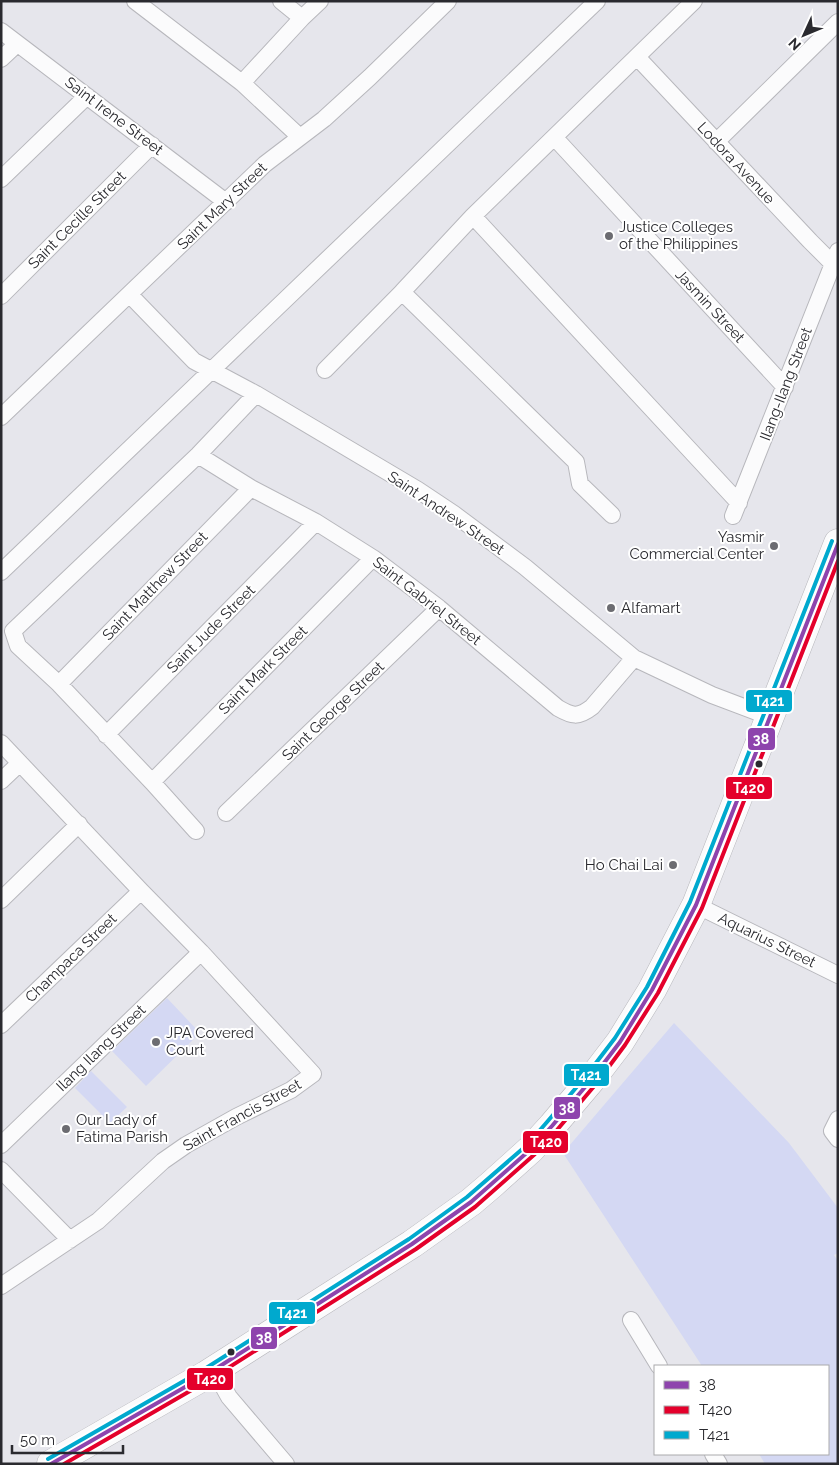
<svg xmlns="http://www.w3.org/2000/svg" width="839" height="1465" viewBox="0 0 839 1465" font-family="Raleway,sans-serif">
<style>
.green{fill:#d4d8f3}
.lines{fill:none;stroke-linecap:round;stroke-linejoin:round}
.minor-casing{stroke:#b7b7bc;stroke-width:18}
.trunk-casing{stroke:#b7b7bc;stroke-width:29}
.minor{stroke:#fbfbfc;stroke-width:16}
.trunk{stroke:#fbfbfc;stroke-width:28}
.bus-1-casing{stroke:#fff;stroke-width:8}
.bus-2-casing{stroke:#fff;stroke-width:8}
.bus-3-casing{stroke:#fff;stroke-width:8}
.bus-1{stroke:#8e44ad;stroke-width:4}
.bus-2{stroke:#e4002b;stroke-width:4}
.bus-3{stroke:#00a9ce;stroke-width:4}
.poi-dot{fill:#6c6c71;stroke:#fff;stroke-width:2}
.bus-dot{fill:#2a2a2f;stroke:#fff;stroke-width:2}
.labels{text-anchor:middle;stroke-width:4;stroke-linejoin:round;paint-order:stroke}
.street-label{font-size:15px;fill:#2a2a2f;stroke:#fff}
.poi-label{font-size:15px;fill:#2a2a2f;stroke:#fff;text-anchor:start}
.line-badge{stroke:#fff;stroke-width:2}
.badge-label{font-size:14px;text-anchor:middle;font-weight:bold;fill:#fff}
</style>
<rect width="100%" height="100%" fill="#e6e6ec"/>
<!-- green -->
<path class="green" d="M 167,998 L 200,1033 L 146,1086 L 112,1051 Z
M 674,1023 L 789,1143 L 838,1208 L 838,1253 L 834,1255 L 838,1261 L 838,1464 L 765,1464 L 759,1454 L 828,1454 L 828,1366 L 702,1366 L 563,1153 Z
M 91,1071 L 127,1107 L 110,1123 L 75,1088 Z"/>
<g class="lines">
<!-- minor casing -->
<g class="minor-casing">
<path id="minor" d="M 135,1 L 242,83 L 300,137
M 281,1 L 302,18
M 1,31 L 226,202
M 637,57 L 810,241 L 833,264 L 838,266
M 1,59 L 17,44
M 242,83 L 302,18 L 320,1
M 555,138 L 785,387
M 716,142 L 838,22
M 1,179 L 87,96
M 473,216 L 739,503
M 402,292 L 576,462 L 580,484 L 612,515
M 130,295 L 194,361 L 256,394 L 418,490 L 454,514 L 525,567 L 634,658 L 712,695 L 770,717
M 1,296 L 152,145
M 325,370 L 402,292 L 473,216 L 694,1
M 1,417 L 265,164 L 324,119 L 370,77 L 448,1
M 198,455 L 251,488 L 316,522 L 373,558 L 439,608 L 558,708 C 572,716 578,718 592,707 L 634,658
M 733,516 L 838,251
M 1,572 L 597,1
M 59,684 L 251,488
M 106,735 L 316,522
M 1,743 L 141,891 L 201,952 L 313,1074 L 291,1090 L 236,1117 L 186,1145 L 163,1161 L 98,1221 L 1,1286
M 1,781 L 20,763
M 152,782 L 373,558
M 226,813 L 439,608
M 196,831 L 152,782 L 59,684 L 18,646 L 13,631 L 198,455 L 256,394
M 1,900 L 79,824
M 696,905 L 838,975
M 1,1025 L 141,891
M 838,1119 L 832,1131 L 838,1139
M 1,1145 L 201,952
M 1,1170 L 70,1240
M 631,1320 L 659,1366
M 214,1370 L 229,1397 L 286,1464
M 713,1454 L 719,1464"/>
</g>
<!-- trunk casing -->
<g class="trunk-casing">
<path id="trunk" d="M 51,1464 L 206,1375 L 412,1244 L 471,1202 L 491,1185 L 531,1149 L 552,1126 L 591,1080 L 620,1042 L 652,990 L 696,905 L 838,543"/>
</g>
<!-- minor -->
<use href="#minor" class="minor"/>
<!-- trunk -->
<use href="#trunk" class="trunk"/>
<!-- bus-1 casing -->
<g class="bus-1-casing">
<path id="bus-1" d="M 51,1464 L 206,1375 L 412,1244 L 471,1202 L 531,1149 L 552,1126 L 591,1080 L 620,1042 L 652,990 L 696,905 L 838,544"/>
</g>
<!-- bus-2 casing -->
<g class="bus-2-casing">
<path id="bus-2" d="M 64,1464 L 209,1380 L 416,1249 L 475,1207 L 535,1154 L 557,1130 L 596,1084 L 625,1045 L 658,993 L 702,908 L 838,561"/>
</g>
<!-- bus-3 casing -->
<g class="bus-3-casing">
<path id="bus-3" d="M 48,1459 L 203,1370 L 409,1239 L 467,1197 L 527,1145 L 547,1122 L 586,1076 L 615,1038 L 647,987 L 690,902 L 832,541"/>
</g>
<!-- bus-1 -->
<use href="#bus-1" class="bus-1"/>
<!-- bus-2 -->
<use href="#bus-2" class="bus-2"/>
<!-- bus-3 -->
<use href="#bus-3" class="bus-3"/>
</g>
<!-- markers -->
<g class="poi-dot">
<circle cx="609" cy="236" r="5"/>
<circle cx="774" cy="546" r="5"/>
<circle cx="611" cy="608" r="5"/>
<circle cx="673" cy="865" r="5"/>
<circle cx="156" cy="1042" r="5"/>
<circle cx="66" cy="1129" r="5"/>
</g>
<g class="bus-dot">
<circle cx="759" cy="764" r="4.5"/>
<circle cx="231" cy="1352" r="4.5"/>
</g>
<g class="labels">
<!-- street labels -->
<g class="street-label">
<text transform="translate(114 116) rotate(37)" y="5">Saint Irene Street</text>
<text transform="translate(736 163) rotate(47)" y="5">Lodora Avenue</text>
<text transform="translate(222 206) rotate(-44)" y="5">Saint Mary Street</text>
<text transform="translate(77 220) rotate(-45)" y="5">Saint Cecille Street</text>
<text transform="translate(710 306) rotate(47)" y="5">Jasmin Street</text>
<text transform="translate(786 384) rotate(-69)" y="5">Ilang-Ilang Street</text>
<text transform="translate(446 513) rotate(34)" y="5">Saint Andrew Street</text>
<text transform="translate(155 586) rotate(-46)" y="5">Saint Matthew Street</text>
<text transform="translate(427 601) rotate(38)" y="5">Saint Gabriel Street</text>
<text transform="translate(211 629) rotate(-45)" y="5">Saint Jude Street</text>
<text transform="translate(263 670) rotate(-45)" y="5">Saint Mark Street</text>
<text transform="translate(333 711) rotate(-44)" y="5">Saint George Street</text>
<text transform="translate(767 940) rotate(26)" y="5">Aquarius Street</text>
<text transform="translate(71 958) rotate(-44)" y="5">Champaca Street</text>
<text transform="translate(101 1048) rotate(-44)" y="5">Ilang Ilang Street</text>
<text transform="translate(242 1115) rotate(-29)" y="5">Saint Francis Street</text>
</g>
<!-- poi labels -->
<g class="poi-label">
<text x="619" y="232">Justice Colleges<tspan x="619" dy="17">of the Philippines</tspan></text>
<text x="764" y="542" text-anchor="end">Yasmir<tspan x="764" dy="17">Commercial Center</tspan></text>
<text x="621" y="613">Alfamart</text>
<text x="663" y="870" text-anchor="end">Ho Chai Lai</text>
<text x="166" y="1038">JPA Covered<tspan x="166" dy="17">Court</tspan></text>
<text x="76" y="1125">Our Lady of<tspan x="76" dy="17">Fatima Parish</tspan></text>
</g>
</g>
<g class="line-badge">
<rect x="745" y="689" width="48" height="24" rx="5" fill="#00a9ce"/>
<rect x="747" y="727" width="29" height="24" rx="5" fill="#8e44ad"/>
<rect x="725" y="776" width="48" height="24" rx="5" fill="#e4002b"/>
<rect x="563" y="1063" width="47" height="24" rx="5" fill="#00a9ce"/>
<rect x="553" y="1096" width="28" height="24" rx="5" fill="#8e44ad"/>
<rect x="522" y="1130" width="47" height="24" rx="5" fill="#e4002b"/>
<rect x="268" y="1301" width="48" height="24" rx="5" fill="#00a9ce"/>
<rect x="250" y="1326" width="28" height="24" rx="5" fill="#8e44ad"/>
<rect x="186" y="1367" width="48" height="24" rx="5" fill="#e4002b"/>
</g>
<g class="badge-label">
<text x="769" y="706">T421</text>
<text x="761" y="744">38</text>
<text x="749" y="793">T420</text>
<text x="586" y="1080">T421</text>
<text x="567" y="1113">38</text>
<text x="546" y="1147">T420</text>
<text x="292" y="1318">T421</text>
<text x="264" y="1343">38</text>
<text x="210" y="1384">T420</text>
</g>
<!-- border -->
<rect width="839" height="1465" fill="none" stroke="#2a2a2f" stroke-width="5"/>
<!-- legend -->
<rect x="654" y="1365" width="175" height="90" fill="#ffffff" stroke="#aaaaac"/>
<rect x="664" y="1381" width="25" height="8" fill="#8e44ad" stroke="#aaaaac"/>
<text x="699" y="1390" font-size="15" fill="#2a2a2f">38</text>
<rect x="664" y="1406" width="25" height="8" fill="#e4002b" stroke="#aaaaac"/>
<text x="699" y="1415" font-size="15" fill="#2a2a2f">T420</text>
<rect x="664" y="1431" width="25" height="8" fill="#00a9ce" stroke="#aaaaac"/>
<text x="699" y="1440" font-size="15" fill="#2a2a2f">T421</text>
<!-- north arrow -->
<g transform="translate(804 35) rotate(226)" stroke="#ffffff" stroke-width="4" paint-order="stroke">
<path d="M0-4L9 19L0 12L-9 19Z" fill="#2a2a2f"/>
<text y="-8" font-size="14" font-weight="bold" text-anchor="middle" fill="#2a2a2f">N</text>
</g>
<!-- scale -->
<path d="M12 1445v8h111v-8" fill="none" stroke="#2a2a2f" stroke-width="2.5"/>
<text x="20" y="1445" font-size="15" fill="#2a2a2f" stroke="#ffffff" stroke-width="4" paint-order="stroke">50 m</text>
</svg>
